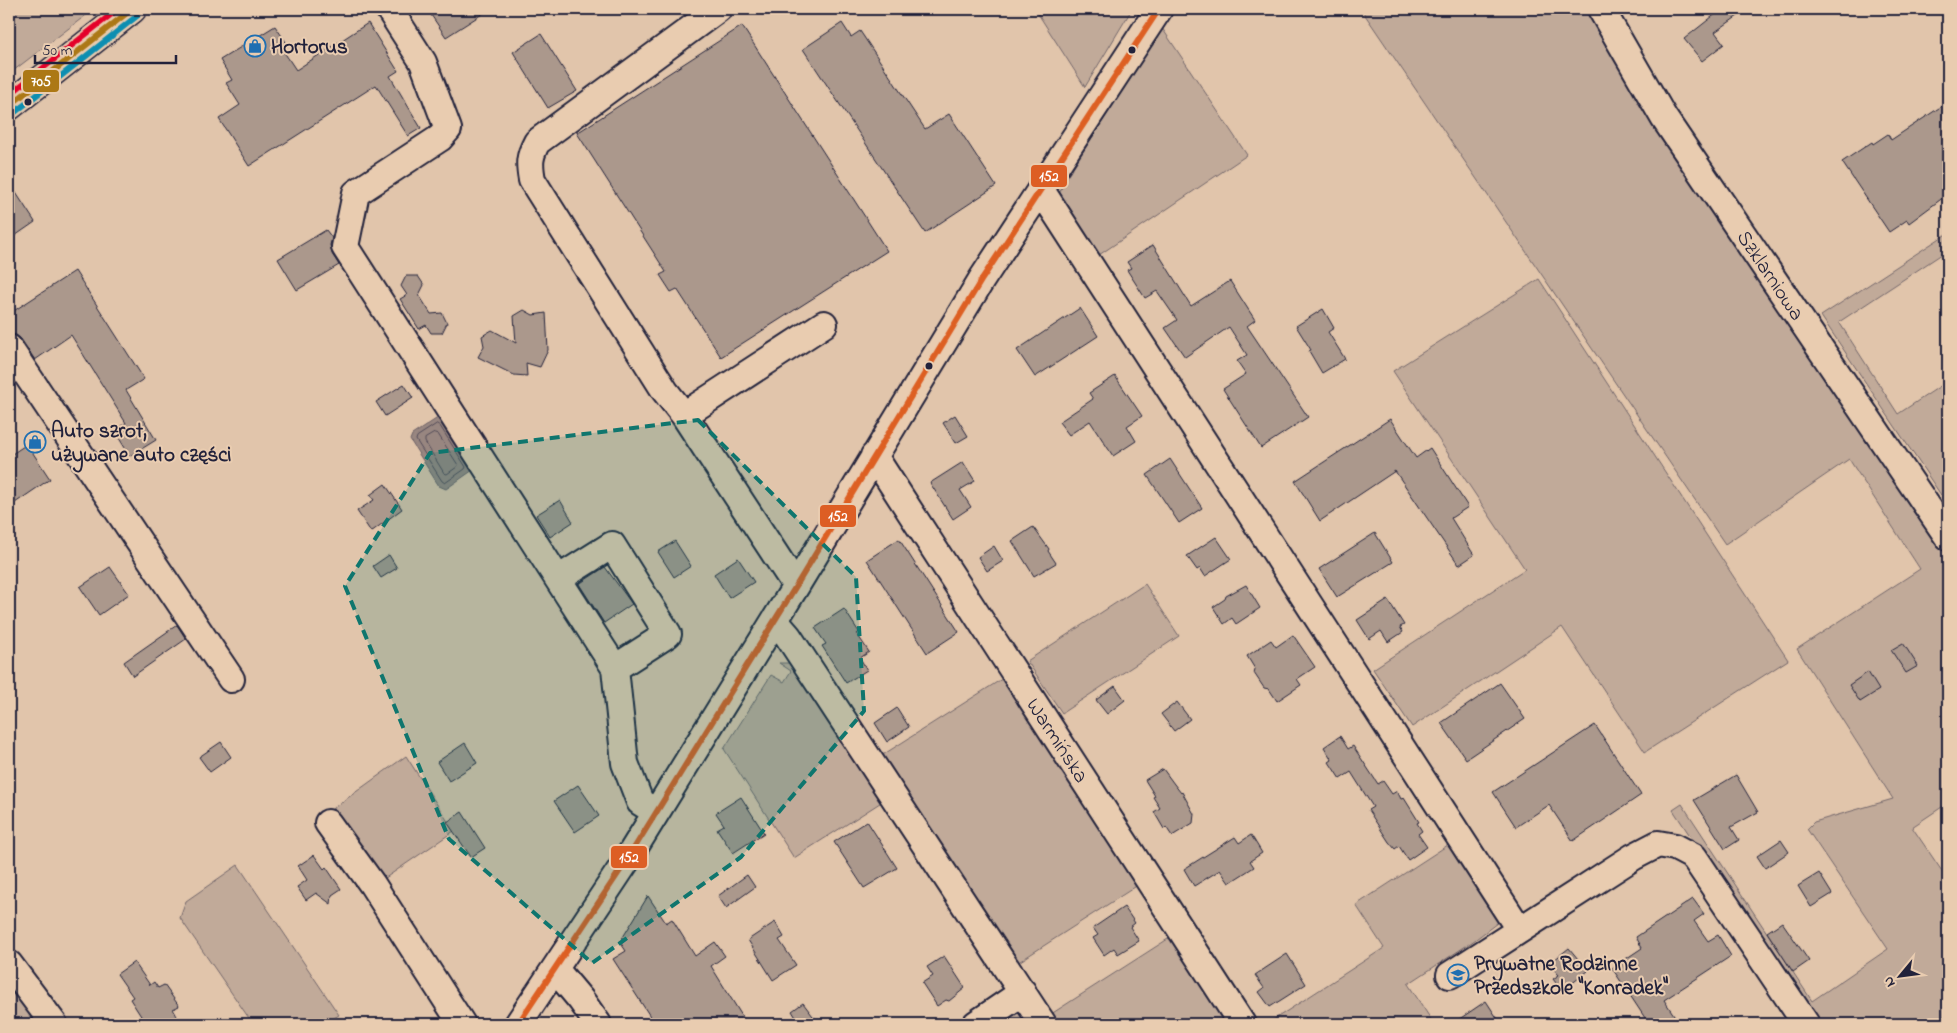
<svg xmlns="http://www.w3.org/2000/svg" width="1957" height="1033" viewBox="0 0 1957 1033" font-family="'Indie Flower',sans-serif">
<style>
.green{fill:#c1aa99;stroke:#72666a}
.water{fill:#988680;stroke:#695e64}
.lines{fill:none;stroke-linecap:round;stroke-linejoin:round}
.shore{stroke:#514a57;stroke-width:1}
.building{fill:#ab988c;stroke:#22223b}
.minor-casing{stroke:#22223b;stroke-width:30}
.major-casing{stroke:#22223b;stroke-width:31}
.minor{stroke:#e9ccb0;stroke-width:26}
.major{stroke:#e9ccb0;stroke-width:28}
.bus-1-casing{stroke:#e9ccb0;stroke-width:10}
.bus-2-casing{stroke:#e9ccb0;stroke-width:10}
.bus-3-casing{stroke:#e9ccb0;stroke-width:10}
.bus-4-casing{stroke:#e9ccb0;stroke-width:10}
.bus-1{stroke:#dd5e24;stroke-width:6}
.bus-2{stroke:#ac7815;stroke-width:6}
.bus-3{stroke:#078eb1;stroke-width:6}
.bus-4{stroke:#e4002b;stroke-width:6}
.marked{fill:#0f766e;fill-opacity:0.2;stroke:#0f766e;stroke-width:4;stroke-dasharray:10 6;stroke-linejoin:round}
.bus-dot{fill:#22223b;stroke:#e9ccb0;stroke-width:2}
.labels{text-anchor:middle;stroke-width:4;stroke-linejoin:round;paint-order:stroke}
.poi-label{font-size:21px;font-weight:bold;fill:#22223b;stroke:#e9ccb0;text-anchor:start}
.street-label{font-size:21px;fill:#22223b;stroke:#e9ccb0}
.line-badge{stroke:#e9ccb0;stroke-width:2}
.badge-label{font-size:14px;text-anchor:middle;font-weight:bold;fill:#fff}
</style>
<rect width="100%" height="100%" fill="#e1c5ab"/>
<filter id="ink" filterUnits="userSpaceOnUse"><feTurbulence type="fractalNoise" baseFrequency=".02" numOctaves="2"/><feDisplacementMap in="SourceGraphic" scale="10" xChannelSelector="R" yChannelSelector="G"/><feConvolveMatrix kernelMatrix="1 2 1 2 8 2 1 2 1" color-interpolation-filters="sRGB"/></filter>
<g filter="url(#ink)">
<!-- green -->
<path class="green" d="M 9,9 L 94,9 L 9,74 Z
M 1035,9 L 1132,9 L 1085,87 Z
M 1361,9 L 1590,9 L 1666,140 L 1948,557 L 1948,803 L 1912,827 L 1948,880 L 1948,1024 L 1815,1024 L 1673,810 L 1682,804 L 1812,1001 L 1888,949 L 1807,829 L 1814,822 L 1893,799 L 1797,649 L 1920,569 L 1849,459 L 1725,544 Z
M 1162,28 L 1247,155 L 1099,255 L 1064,212 L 1059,194 L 1065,180 Z
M 1948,233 L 1948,250 L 1839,322 L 1898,414 L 1948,381 L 1948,492 L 1941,495 L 1821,316 Z
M 1539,279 L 1788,660 L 1645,752 L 1562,627 L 1412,727 L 1373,669 L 1525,569 L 1393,371 Z
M 1145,584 L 1179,636 L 1062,713 L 1027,661 Z
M 779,663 L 794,663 L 883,801 L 794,858 L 724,749 L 771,675 L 784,682 L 791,671 Z
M 1005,677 L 1138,885 L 1014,965 L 881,756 Z
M 406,756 L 454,831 L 378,883 L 328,812 Z
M 1451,843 L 1501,920 L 1472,942 L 1408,984 L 1434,1024 L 1267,1024 L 1384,948 L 1356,905 Z
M 238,865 L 339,1015 L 324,1024 L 253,1024 L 180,918 L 186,901 Z
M 1171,937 L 1226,1024 L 1053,1024 L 1048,1016 Z
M 9,975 L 47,1024 L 9,1024 Z
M 1019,1006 L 1037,1024 L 985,1024 Z"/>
<!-- water -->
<path class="water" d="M 439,417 L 473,470 L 446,489 L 439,486 L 410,440 L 412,435 Z"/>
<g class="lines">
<!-- shore -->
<path class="shore" d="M 437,424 L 440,426 L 466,467 L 465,469 L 445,483 L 442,481 L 416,440 L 417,437 Z
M 435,433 L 438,434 L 458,465 L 457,467 L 447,474 L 444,473 L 425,442 L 425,439 Z"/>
</g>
<!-- building -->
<path class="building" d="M 427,9 L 490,9 L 446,37 Z
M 1722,9 L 1748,9 L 1715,32 L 1724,44 L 1702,61 L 1684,39 Z
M 368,23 L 398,71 L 390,76 L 421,128 L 408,136 L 376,85 L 249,166 L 219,119 L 240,105 L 226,83 L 232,80 L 220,60 L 275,26 L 286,42 L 280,46 L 296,70 Z
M 842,23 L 851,37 L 860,31 L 925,129 L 949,114 L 996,186 L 925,233 L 803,49 Z
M 742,26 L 887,251 L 721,357 L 677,289 L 671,292 L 660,275 L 666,272 L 577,133 Z
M 541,34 L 577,91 L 548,108 L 513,52 Z
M 1948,102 L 1948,194 L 1909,223 L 1907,220 L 1889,232 L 1842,162 L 1872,142 L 1873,144 L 1888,134 L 1891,140 Z
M 9,182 L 35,222 L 9,240 Z
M 326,230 L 332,238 L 330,245 L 332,254 L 339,265 L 297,290 L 278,259 Z
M 1153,245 L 1191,306 L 1230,281 L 1255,320 L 1247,326 L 1308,417 L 1261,448 L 1223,389 L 1246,374 L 1237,361 L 1247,355 L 1229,327 L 1185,357 L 1165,328 L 1177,320 L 1157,291 L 1145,298 L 1127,270 L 1131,268 L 1127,262 Z
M 75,271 L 144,379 L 126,390 L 156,440 L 130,456 L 114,430 L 126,423 L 71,335 L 35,360 L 21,339 L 16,335 L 9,333 L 9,314 Z
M 406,276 L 418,276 L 424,285 L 419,295 L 431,314 L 442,313 L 447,323 L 442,333 L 431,333 L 426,325 L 419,329 L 400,299 L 407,295 L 401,286 Z
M 1080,308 L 1098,336 L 1035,377 L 1017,350 Z
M 1323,309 L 1334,328 L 1328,332 L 1345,359 L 1322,373 L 1309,351 L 1311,350 L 1296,326 Z
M 524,310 L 533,315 L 546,313 L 548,350 L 540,367 L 526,363 L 527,376 L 514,375 L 478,357 L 484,346 L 482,336 L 492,330 L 516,343 L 514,316 Z
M 1115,376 L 1142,416 L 1127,426 L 1136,441 L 1113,456 L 1090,421 L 1069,435 L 1059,422 L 1093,399 L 1089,393 Z
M 404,384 L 413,398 L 385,416 L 376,402 Z
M 955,415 L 968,436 L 956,443 L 943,423 Z
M 1390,419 L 1416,458 L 1430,448 L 1468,507 L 1451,518 L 1474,555 L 1459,565 L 1395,471 L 1320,521 L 1295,481 Z
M 27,444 L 50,479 L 15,503 L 9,494 L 9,456 Z
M 1170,459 L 1202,508 L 1179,523 L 1147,475 Z
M 963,462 L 975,481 L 960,490 L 971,507 L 953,519 L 930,483 Z
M 385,484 L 402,509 L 371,532 L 357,511 L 374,500 L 370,495 Z
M 560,500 L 573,522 L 550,537 L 536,515 Z
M 1033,527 L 1049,549 L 1048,551 L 1056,563 L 1034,576 L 1012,541 Z
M 1375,533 L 1393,562 L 1337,597 L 1319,569 Z
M 1216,537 L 1231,559 L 1205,576 L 1200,568 L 1197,570 L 1187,556 Z
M 899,539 L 959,632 L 927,653 L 867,560 Z
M 675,541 L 691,566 L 674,577 L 658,552 Z
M 994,546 L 1003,561 L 987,571 L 978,557 Z
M 389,555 L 397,568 L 381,578 L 373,566 Z
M 738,558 L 754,582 L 729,598 L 714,574 Z
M 110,567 L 129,594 L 99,615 L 80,587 Z
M 605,567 L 632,604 L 604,623 L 579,584 Z
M 1246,585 L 1260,608 L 1236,624 L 1232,618 L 1224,624 L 1213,607 L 1225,599 L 1226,596 Z
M 1388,600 L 1404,625 L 1400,627 L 1403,632 L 1388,642 L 1381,631 L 1369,639 L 1357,620 Z
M 844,609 L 859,632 L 857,634 L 869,652 L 860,658 L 867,670 L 846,683 L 822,646 L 826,644 L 815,628 Z
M 177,625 L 186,639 L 133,676 L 124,662 Z
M 1293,635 L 1315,667 L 1297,679 L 1301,685 L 1277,701 L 1269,689 L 1264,688 L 1254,673 L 1255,669 L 1247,656 L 1271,640 L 1276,647 Z
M 1903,643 L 1918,666 L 1906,673 L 1891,650 Z
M 1868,672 L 1879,690 L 1860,702 L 1849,685 Z
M 1500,683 L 1525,719 L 1466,759 L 1441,723 Z
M 1115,686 L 1125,700 L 1107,714 L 1096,700 Z
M 1177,702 L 1190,719 L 1174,731 L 1161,714 Z
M 897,708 L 909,727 L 887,742 L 875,723 Z
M 1595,725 L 1641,795 L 1573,841 L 1549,805 L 1516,827 L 1493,792 Z
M 1340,736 L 1348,749 L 1353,746 L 1378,784 L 1383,781 L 1392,794 L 1397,791 L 1401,799 L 1404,798 L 1419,822 L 1417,823 L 1422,831 L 1418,834 L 1427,847 L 1408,860 L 1399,846 L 1395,849 L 1389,842 L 1368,810 L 1373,807 L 1351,772 L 1340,779 L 1329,762 L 1332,760 L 1324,747 Z
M 221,742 L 231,757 L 210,772 L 199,757 Z
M 465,743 L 477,763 L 449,781 L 437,762 Z
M 1163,769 L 1174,784 L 1181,793 L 1182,792 L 1194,814 L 1193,823 L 1172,836 L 1166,827 L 1164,829 L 1154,812 L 1160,808 L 1153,797 L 1155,796 L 1145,780 Z
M 1736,775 L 1758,812 L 1731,827 L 1739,840 L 1725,849 L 1694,800 Z
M 578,785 L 599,816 L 575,832 L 554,801 Z
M 741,797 L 764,833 L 733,853 L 717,829 L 724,825 L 716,813 Z
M 462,812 L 485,848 L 471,857 L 447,822 Z
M 867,821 L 897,868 L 864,888 L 834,842 Z
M 1251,835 L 1262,853 L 1250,861 L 1254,867 L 1229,883 L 1220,870 L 1194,886 L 1184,869 L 1235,837 L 1239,843 Z
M 1781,840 L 1789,852 L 1765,868 L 1757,856 Z
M 314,855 L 324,869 L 326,867 L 341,889 L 332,895 L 331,904 L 316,893 L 306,900 L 297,887 L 307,880 L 298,866 Z
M 1819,873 L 1832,894 L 1811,907 L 1798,886 Z
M 747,875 L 755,887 L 726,908 L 718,896 Z
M 648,896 L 666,923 L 672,919 L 695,956 L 715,942 L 725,956 L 711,966 L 747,1024 L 655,1024 L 613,959 L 626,951 L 620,942 Z
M 1693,899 L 1704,914 L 1694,921 L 1708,941 L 1718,935 L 1731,956 L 1664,1000 L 1680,1024 L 1649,1024 L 1612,968 L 1642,948 L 1636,937 Z
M 1124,907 L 1135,923 L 1130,927 L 1139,941 L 1118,954 L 1114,948 L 1104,955 L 1093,938 L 1098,935 L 1093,928 Z
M 775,922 L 784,937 L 779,940 L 796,965 L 773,980 L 748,940 Z
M 1782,922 L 1809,961 L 1793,972 L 1767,932 Z
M 1569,948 L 1588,971 L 1562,991 L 1553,979 L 1559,975 L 1549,964 Z
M 1287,954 L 1306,984 L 1270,1007 L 1259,992 L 1264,988 L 1255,975 Z
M 944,956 L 965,988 L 949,1001 L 946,1000 L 937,1006 L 922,983 L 933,976 L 927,967 Z
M 134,962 L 150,985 L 154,982 L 158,988 L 164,985 L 179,1006 L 173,1009 L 177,1016 L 168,1024 L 146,1024 L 130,999 L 133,997 L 117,974 Z
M 1486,1001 L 1501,1024 L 1452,1024 Z
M 803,1003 L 819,1024 L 800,1024 L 792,1011 Z"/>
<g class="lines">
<!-- minor casing -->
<g class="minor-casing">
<path id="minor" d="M 389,9 L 423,62 L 448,129 L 440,138 L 356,193 L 345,247 L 615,668 L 625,763 L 640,802 L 656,812
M 718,9 L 537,142 C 529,157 529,163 532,180 L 665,391 L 684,415 L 796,586
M 1601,9 L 1664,118 L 1948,537
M 1041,190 L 1519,929
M 9,348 L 231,679
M 684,415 L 824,324
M 874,456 L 1242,1024
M 558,579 L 612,545 L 668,634 L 615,668
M 775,621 L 788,636 L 1043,1024
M 328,823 L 372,884 L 462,1024
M 9,964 L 54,1024
M 555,969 L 581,1000 L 598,1024
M 1450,975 L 1633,857 L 1658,844 L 1675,847 L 1694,857 L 1806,1024
M 518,1024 L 625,863 L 796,586 L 982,279 L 1159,9
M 976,1024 L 1023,992"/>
</g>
<!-- major casing -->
<g class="major-casing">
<path id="major" d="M 9,106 L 132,9"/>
</g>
<!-- minor -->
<use href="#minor" class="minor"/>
<!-- major -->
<use href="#major" class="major"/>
<!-- bus-1 casing -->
<g class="bus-1-casing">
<path id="bus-1" d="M 518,1024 L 625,863 L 796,586 L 982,279 L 1159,9"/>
</g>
<!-- bus-2 casing -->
<g class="bus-2-casing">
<path id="bus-2" d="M 9,106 L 132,9"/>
</g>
<!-- bus-3 casing -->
<g class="bus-3-casing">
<path id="bus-3" d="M 14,113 L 137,16"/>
</g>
<!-- bus-4 casing -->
<g class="bus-4-casing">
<path id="bus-4" d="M 9,95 L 118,9"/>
</g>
<!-- bus-1 -->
<use href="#bus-1" class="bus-1"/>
<!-- bus-2 -->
<use href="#bus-2" class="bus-2"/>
<!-- bus-3 -->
<use href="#bus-3" class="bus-3"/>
<!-- bus-4 -->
<use href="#bus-4" class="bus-4"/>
</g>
</g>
<!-- marked area -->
<path class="marked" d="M 698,420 L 856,577 L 864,711 L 741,857 L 592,963 L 449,839 L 345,586 L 430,453 Z"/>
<!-- icons -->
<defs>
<g id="shop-ring" transform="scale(1.125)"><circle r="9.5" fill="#e9ccb0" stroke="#1f6fb2" stroke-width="1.5"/><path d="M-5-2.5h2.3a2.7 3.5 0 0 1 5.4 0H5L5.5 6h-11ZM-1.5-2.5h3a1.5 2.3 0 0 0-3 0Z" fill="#1f6fb2"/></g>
<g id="school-ring" transform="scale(1.125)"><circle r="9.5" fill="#e9ccb0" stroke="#1f6fb2" stroke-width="1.5"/><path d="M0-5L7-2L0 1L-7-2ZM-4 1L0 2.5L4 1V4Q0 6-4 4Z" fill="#1f6fb2"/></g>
</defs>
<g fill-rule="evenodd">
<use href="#shop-ring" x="255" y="46"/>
<use href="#shop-ring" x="35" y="442"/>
<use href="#school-ring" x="1458" y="975"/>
</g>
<!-- markers -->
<g class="bus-dot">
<circle cx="1132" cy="50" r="4.5"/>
<circle cx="28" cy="102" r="4.5"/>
<circle cx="929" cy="366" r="4.5"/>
</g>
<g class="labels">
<!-- poi labels -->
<g class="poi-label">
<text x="271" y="53">Hortorus</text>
<text x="51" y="437">Auto szrot,<tspan x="51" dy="24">używane auto części</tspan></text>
<text x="1474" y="970">Prywatne Rodzinne<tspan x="1474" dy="24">Przedszkole "Konradek"</tspan></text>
</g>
<!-- street labels -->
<g class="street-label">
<text transform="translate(1771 275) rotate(56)" y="7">Szklarniowa</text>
<text transform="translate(1058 740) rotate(57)" y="7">Warmińska</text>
</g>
</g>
<g class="line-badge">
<rect x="22" y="69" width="38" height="24" rx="5" fill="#ac7815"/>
<rect x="1030" y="164" width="38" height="24" rx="5" fill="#dd5e24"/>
<rect x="819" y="504" width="38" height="24" rx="5" fill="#dd5e24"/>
<rect x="610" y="845" width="38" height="24" rx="5" fill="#dd5e24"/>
</g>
<g class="badge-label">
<text x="41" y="86">705</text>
<text x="1049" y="181">152</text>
<text x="838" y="521">152</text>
<text x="629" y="862">152</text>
</g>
<!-- margin -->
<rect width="1957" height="1033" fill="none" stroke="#e9ccb0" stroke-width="30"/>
<rect x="15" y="15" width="1927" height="1003" fill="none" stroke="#22223b" stroke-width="2" filter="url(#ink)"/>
<!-- north arrow -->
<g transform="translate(1900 976) rotate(241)" stroke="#e9ccb0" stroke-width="4" paint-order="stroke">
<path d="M0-4L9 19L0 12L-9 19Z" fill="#22223b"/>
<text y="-8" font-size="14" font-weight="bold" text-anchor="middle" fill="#22223b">N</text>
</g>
<!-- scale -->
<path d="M35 55v8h141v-8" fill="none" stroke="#22223b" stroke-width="2.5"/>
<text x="42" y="55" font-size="15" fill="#22223b" stroke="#e9ccb0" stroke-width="4" paint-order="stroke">50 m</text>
</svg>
